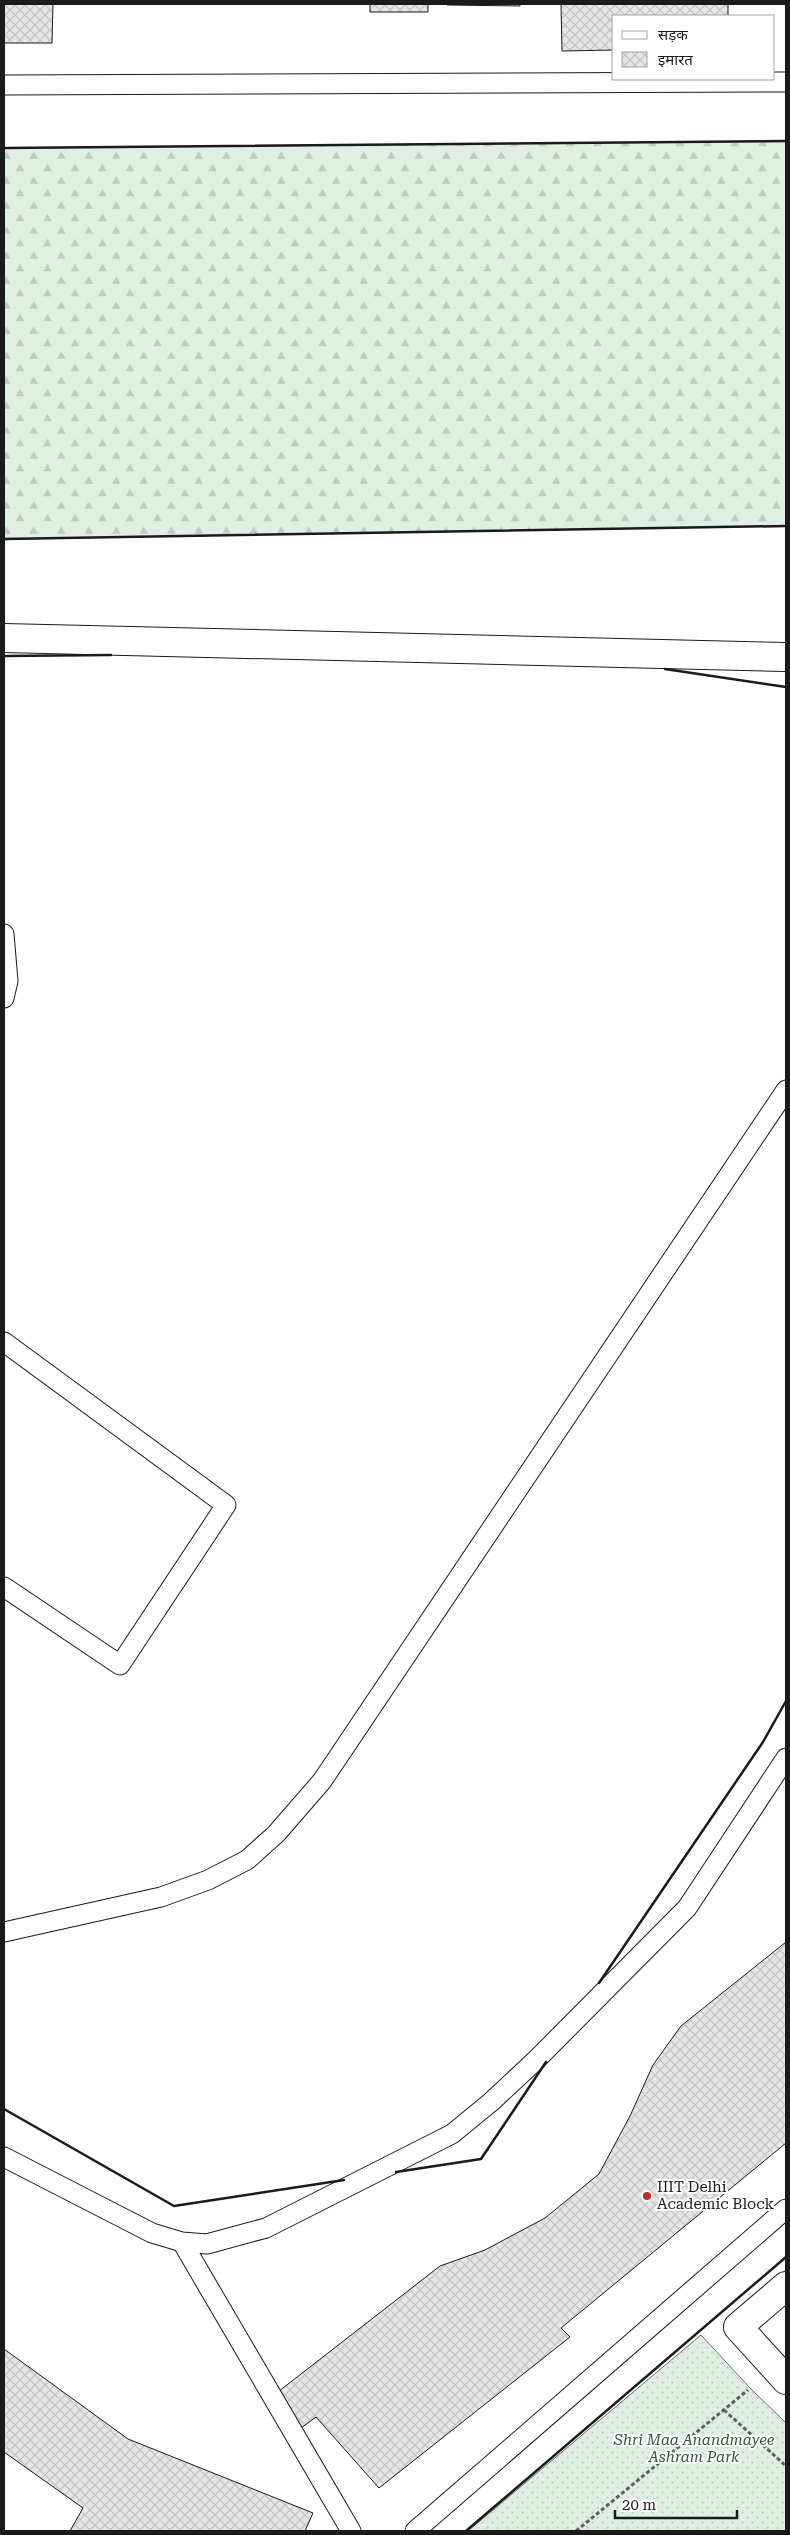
<svg xmlns="http://www.w3.org/2000/svg" width="790" height="2535" viewBox="0 0 790 2535" font-family="'Roboto Serif','Noto Sans Devanagari',serif">
<style>
.grass{fill:url(#grass-dots);stroke:#6a6a6a}
.forest{fill:url(#forest-firs);stroke:#6a6a6a}
.building{fill:url(#building-cross-hatch);stroke:#1a1a1a}
.lines{fill:none;stroke-linecap:round;stroke-linejoin:round}
.lane-casing{stroke:#1a1a1a;stroke-width:21}
.street-casing{stroke:#1a1a1a;stroke-width:30}
.path{stroke:#5f5f5f;stroke-width:3;stroke-dasharray:4 2.5;stroke-linecap:butt}
.lane{stroke:#fff;stroke-width:19}
.street{stroke:#fff;stroke-width:28}
.wall{stroke:#1a1a1a;stroke-width:2.5}
.poi-dot{fill:#c62828;stroke:#fff;stroke-width:2}
.labels{text-anchor:middle;stroke-width:4;stroke-linejoin:round;paint-order:stroke}
.poi-label{font-size:15px;fill:#1a1a1a;stroke:#fff;text-anchor:start}
.park-label{font-size:15px;font-style:italic;fill:#2b5a34;stroke:#fff}
</style>
<defs>
<pattern id="grass-dots" width="8" height="8" patternUnits="userSpaceOnUse" patternTransform="scale(1.25)"><rect width="8" height="8" fill="#e0efe3"/><path d="M2 2h.1M6 6h.1" fill="none" stroke="#c0ccc2" stroke-width="1.8" stroke-linecap="round"/></pattern>
<pattern id="forest-firs" width="22" height="20" patternUnits="userSpaceOnUse" patternTransform="scale(1.25)"><rect width="22" height="20" fill="#e0efe3"/><path d="M5 1l3.5 6h-7zM16 11l3.5 6h-7z" fill="#c0ccc2"/></pattern>
<pattern id="building-cross-hatch" width="8" height="8" patternUnits="userSpaceOnUse" patternTransform="scale(1.25)"><rect width="8" height="8" fill="#e6e6e6"/><path d="M0 0l8 8M0 8l8-8" fill="none" stroke="#c5c5c5"/></pattern>
</defs>
<rect width="100%" height="100%" fill="#fff"/>
<!-- grass -->
<path class="grass" d="M 701,2335 L 750,2388 L 786,2423 L 786,2531 L 468,2531 Z"/>
<!-- forest -->
<path class="forest" d="M 786,141 L 786,526 L 4,539 L 4,148 Z"/>
<!-- building -->
<path class="building" d="M 4,4 L 53,4 L 52,43 L 4,43 Z
M 370,4 L 428,4 L 428,12 L 370,12 Z
M 447,4 L 520,4 L 520,6 L 447,5 Z
M 561,4 L 728,4 L 728,16 L 614,16 L 614,50 L 562,51 Z
M 786,1942 L 786,2143 L 561,2328 L 570,2337 L 379,2488 L 316,2417 L 301,2428 L 274,2395 L 440,2266 L 485,2250 L 545,2218 L 599,2174 L 630,2116 L 653,2065 L 681,2026 Z
M 4,2349 L 128,2439 L 313,2513 L 305,2531 L 70,2531 L 83,2508 L 4,2452 Z"/>
<g class="lines">
<!-- lane casing -->
<g class="lane-casing">
<path id="lane" d="M 4,85 L 786,82
M 4,934 L 8,981 L 4,998
M 4,1342 L 226,1505 L 120,1665 L 4,1587
M 4,1932 L 161,1897 L 208,1880 L 247,1860 L 276,1834 L 322,1781 L 786,1090
M 4,2157 L 152,2233 L 182,2242 L 207,2244 L 266,2228 L 452,2134 L 491,2102 L 536,2060 L 687,1908 L 786,1758
M 182,2242 L 351,2531
M 415,2531 L 786,2209"/>
</g>
<!-- street casing -->
<g class="street-casing">
<path id="street" d="M 4,638 L 786,657
M 786,2286 L 738,2327 L 786,2380"/>
</g>
<!-- path -->
<path class="path" d="M 724,2410 L 786,2466
M 576,2531 L 748,2390"/>
<!-- lane -->
<use href="#lane" class="lane"/>
<!-- street -->
<use href="#street" class="street"/>
<!-- wall -->
<path class="wall" d="M 4,148 L 786,141
M 4,539 L 786,526
M 4,656 L 111,655
M 665,669 L 786,687
M 599,1983 L 763,1742 L 786,1701
M 4,2109 L 174,2206 L 344,2180
M 396,2172 L 481,2159 L 546,2062
M 466,2531 L 786,2257"/>
</g>
<!-- markers -->
<circle class="poi-dot" cx="647" cy="2196" r="5"/>
<g class="labels">
<!-- poi labels -->
<g class="poi-label">
<text x="657" y="2192">IIIT Delhi<tspan x="657" dy="17">Academic Block</tspan></text>
</g>
<!-- park labels -->
<g class="park-label">
<text x="694" y="2445">Shri Maa Anandmayee<tspan x="694" dy="17">Ashram Park</tspan></text>
</g>
</g>
<!-- border -->
<rect width="790" height="2535" fill="none" stroke="#1a1a1a" stroke-width="10"/>
<!-- legend -->
<rect x="612" y="15" width="162" height="65" fill="#ffffff" stroke="#a3a3a3"/>
<rect x="622" y="31" width="25" height="8" fill="#ffffff" stroke="#a3a3a3"/>
<text x="658" y="40" font-size="15" fill="#1a1a1a">सड़क</text>
<rect x="622" y="52" width="25" height="15" fill="url(#building-cross-hatch)" stroke="#a3a3a3"/>
<text x="658" y="65" font-size="15" fill="#1a1a1a">इमारत</text>
<!-- scale -->
<path d="M615 2510v8h122v-8" fill="none" stroke="#1a1a1a" stroke-width="2.5"/>
<text x="622" y="2510" font-size="15" fill="#1a1a1a" stroke="#ffffff" stroke-width="4" paint-order="stroke">20 m</text>
</svg>
